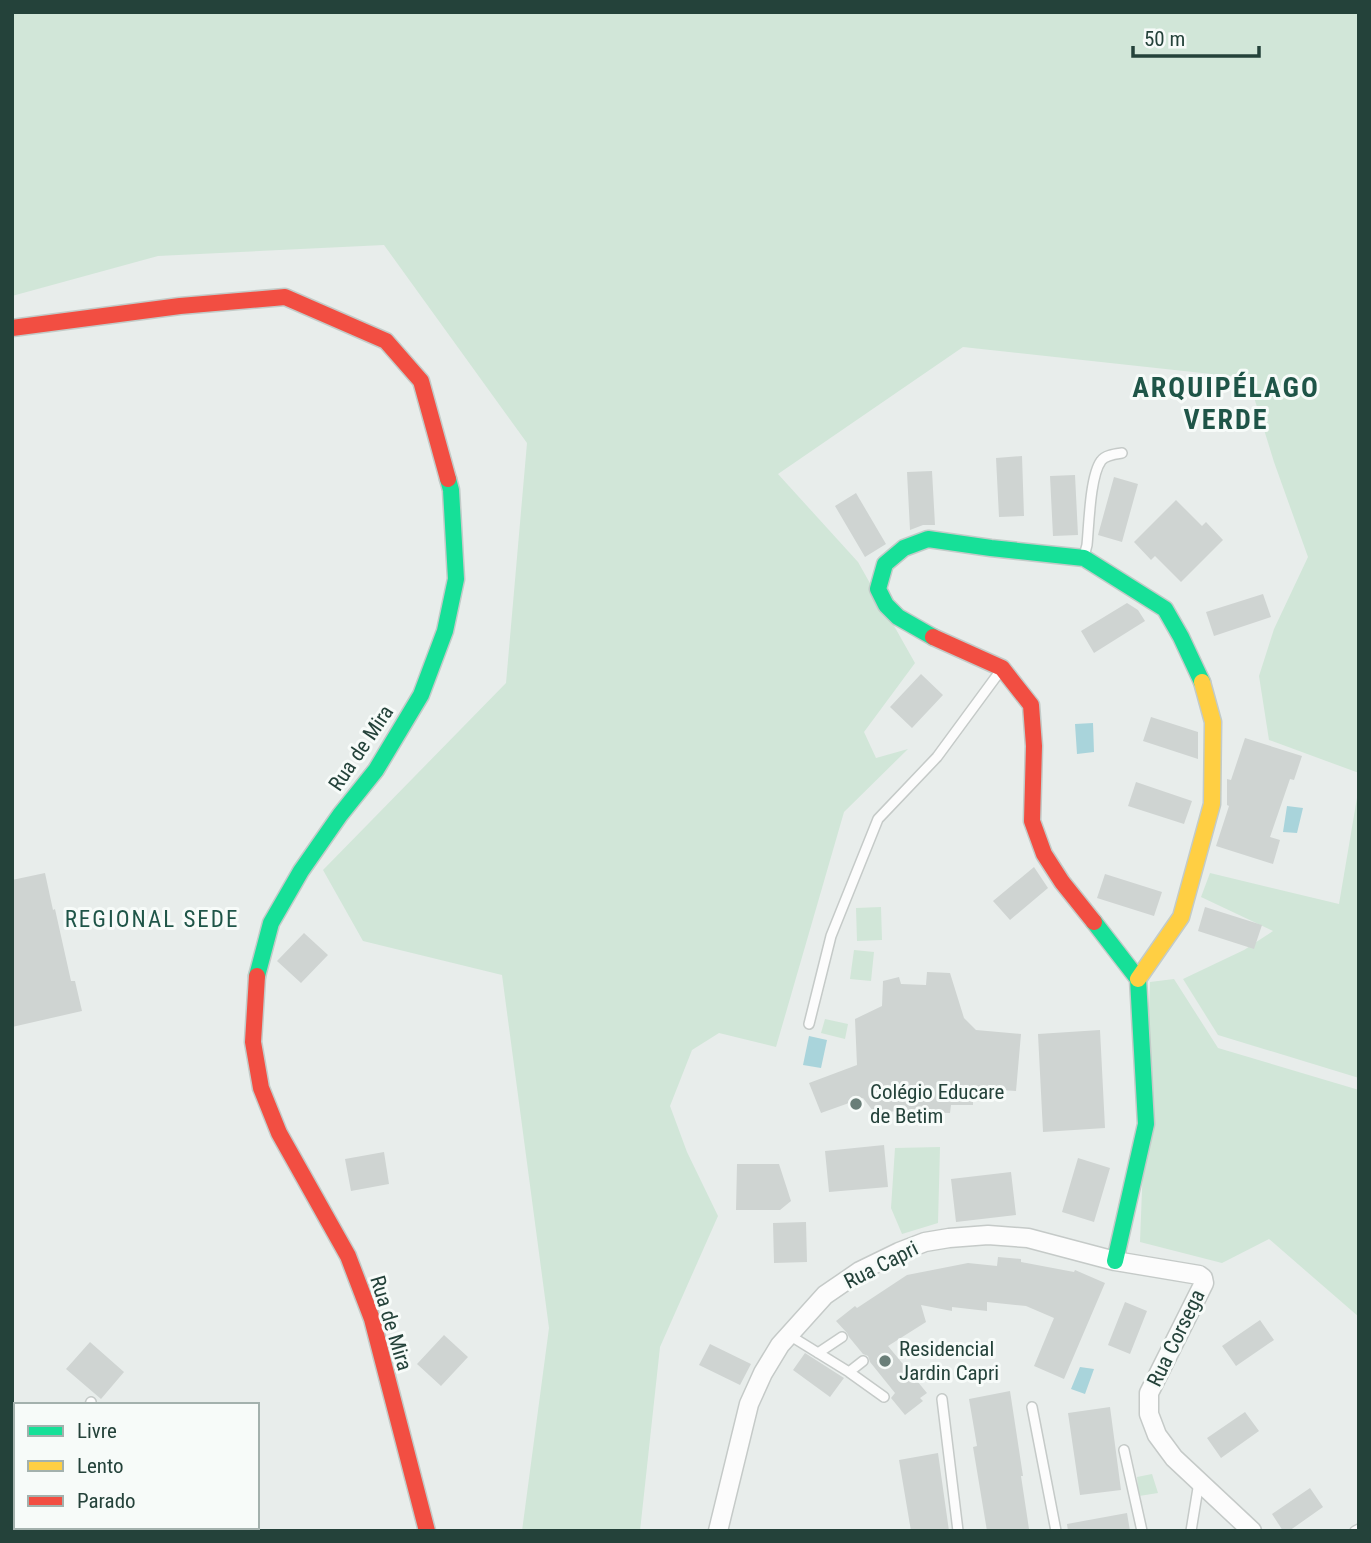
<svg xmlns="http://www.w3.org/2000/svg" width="1371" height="1543" viewBox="0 0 1371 1543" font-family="'Roboto Condensed',sans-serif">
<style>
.green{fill:#d1e6d8}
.water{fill:#a9d4db}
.building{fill:#cfd4d2}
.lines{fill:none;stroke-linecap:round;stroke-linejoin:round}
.lane-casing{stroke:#c5cac8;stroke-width:12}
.street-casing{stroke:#c5cac8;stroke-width:21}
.fast-casing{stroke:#c3cbc8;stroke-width:19}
.slow-casing{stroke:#c3cbc8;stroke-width:19}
.jam-casing{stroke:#c3cbc8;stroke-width:19}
.lane{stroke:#fcfcfc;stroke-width:9}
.street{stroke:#fcfcfc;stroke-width:18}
.fast{stroke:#16e098;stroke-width:16}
.slow{stroke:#ffcf43;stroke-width:16}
.jam{stroke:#f24e42;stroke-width:16}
.poi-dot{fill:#697e78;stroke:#f7fbf9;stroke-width:2.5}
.labels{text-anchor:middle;stroke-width:6;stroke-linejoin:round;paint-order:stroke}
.street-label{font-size:21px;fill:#24423a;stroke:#f7fbf9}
.poi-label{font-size:21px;fill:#24423a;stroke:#f7fbf9;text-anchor:start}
.neighbourhood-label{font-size:23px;letter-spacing:2px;fill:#1f5548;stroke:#f7fbf9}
.district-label{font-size:28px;font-weight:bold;letter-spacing:2px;fill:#1f5548;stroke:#f7fbf9}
</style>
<rect width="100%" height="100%" fill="#e8edeb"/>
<!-- green -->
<path class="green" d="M 12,12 L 991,12 L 992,14 L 1006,12 L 1359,12 L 1359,773 L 1269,740 L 1259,676 L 1274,629 L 1308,557 L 1274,462 L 1248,378 L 963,347 L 778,474 L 858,562 L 915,663 L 864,732 L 876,758 L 908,749 L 844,812 L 776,1047 L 719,1033 L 692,1050 L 670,1106 L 687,1152 L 718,1216 L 660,1347 L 640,1531 L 522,1531 L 549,1328 L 502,975 L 363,941 L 323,870 L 506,683 L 527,443 L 384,245 L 158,256 L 12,296 Z
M 1359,786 L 1359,1078 L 1218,1035 L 1183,979 L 1244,950 L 1273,931 L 1201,897 L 1210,873 L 1339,904 Z
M 881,907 L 882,940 L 857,941 L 856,908 Z
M 854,950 L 874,952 L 871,981 L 850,979 Z
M 1174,979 L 1218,1048 L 1359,1090 L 1359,1317 L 1269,1239 L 1222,1263 L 1140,1242 L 1150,982 Z
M 825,1019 L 848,1024 L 845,1039 L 821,1033 Z
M 940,1147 L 938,1223 L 902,1234 L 891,1208 L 895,1148 Z
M 1152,1474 L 1158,1493 L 1139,1496 L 1137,1477 Z"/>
<!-- water -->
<path class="water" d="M 1093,723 L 1094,752 L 1077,754 L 1075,724 Z
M 1287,806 L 1303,808 L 1297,833 L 1283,832 Z
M 809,1036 L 827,1040 L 821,1068 L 803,1065 Z
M 1080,1367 L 1094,1369 L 1085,1394 L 1071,1389 Z"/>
<!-- building -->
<path class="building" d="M 1022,456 L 1024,516 L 999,517 L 996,458 Z
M 932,471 L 935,525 L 923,525 L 910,530 L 907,472 Z
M 1075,475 L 1078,535 L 1053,536 L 1050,476 Z
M 1114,477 L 1138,484 L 1122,542 L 1098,535 Z
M 856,493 L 886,544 L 865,557 L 835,506 Z
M 1176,500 L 1202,526 L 1206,522 L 1223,540 L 1181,582 L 1155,556 L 1151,560 L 1134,542 Z
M 1263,594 L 1271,617 L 1214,636 L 1206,612 Z
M 1127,603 L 1138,610 L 1145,621 L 1094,653 L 1081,631 Z
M 921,674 L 943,695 L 912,728 L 890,707 Z
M 1151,717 L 1198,732 L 1198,759 L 1143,741 Z
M 1245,738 L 1302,756 L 1294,780 L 1290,779 L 1270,837 L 1280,840 L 1273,864 L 1216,846 L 1229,806 L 1227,805 L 1227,779 L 1231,780 Z
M 1136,782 L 1192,801 L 1184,824 L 1128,806 Z
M 1034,867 L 1048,888 L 1010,920 L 993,901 Z
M 45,873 L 53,910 L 55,909 L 71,981 L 75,981 L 82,1011 L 12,1027 L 12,880 Z
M 1105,874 L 1162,892 L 1154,916 L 1097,898 Z
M 1205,907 L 1262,925 L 1254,949 L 1198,931 Z
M 304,933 L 328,955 L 301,983 L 277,961 Z
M 927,972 L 950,973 L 964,1018 L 976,1030 L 1021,1034 L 1016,1091 L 973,1088 L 973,1105 L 951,1105 L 950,1113 L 873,1111 L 863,1098 L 821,1113 L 809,1083 L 857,1065 L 855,1019 L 882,1006 L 883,981 L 899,977 L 901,984 L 926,985 Z
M 1100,1030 L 1105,1128 L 1043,1132 L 1038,1034 Z
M 884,1145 L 888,1187 L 829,1192 L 825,1151 Z
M 384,1152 L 389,1184 L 351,1191 L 345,1159 Z
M 1078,1158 L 1110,1168 L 1094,1222 L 1062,1212 Z
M 737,1164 L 779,1164 L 791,1201 L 780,1210 L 736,1210 Z
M 1011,1172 L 1016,1215 L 956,1222 L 951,1179 Z
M 806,1222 L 807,1262 L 774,1263 L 773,1223 Z
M 998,1257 L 1021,1259 L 1021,1262 L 1074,1272 L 1075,1270 L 1105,1283 L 1064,1379 L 1034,1366 L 1054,1318 L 1026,1306 L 987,1302 L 987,1311 L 952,1307 L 952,1311 L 921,1305 L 926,1322 L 888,1346 L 927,1393 L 920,1398 L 923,1401 L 905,1415 L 891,1398 L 895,1393 L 870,1362 L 868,1356 L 863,1354 L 849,1337 L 847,1333 L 836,1321 L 855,1306 L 857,1308 L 907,1275 L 968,1263 L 997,1266 Z
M 1125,1302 L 1147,1311 L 1130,1354 L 1108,1345 Z
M 1260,1320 L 1274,1340 L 1236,1366 L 1222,1346 Z
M 444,1335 L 468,1357 L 441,1386 L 417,1364 Z
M 90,1342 L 124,1372 L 101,1399 L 66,1369 Z
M 710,1344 L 751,1364 L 740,1385 L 699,1365 Z
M 805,1353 L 844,1378 L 830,1397 L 793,1370 Z
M 1010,1391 L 1023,1476 L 1021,1476 L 1029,1529 L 1019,1531 L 987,1531 L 973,1447 L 977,1446 L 969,1399 Z
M 1110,1407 L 1121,1490 L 1080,1495 L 1068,1413 Z
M 1245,1412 L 1259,1431 L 1221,1458 L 1207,1438 Z
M 938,1453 L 949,1531 L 911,1531 L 899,1460 Z
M 1310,1488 L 1323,1507 L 1289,1531 L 1283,1531 L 1272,1514 Z
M 1127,1513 L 1130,1531 L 1068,1531 L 1067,1524 Z"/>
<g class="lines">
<!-- lane casing -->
<g class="lane-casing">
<path id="lane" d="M 1084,556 L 1087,545 C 1089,525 1090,476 1101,461 C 1105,455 1115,454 1122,453
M 809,1024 L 831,936 L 878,819 L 937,757 L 1001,670
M 789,1335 L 849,1372 L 884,1397
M 818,1353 L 842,1337
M 849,1372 L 863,1361
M 942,1399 L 958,1531
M 90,1405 L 91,1402
M 1032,1407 L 1056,1531
M 1124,1450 L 1142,1531
M 148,1527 L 149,1531
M 1191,1531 L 1199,1482
M 1355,1531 L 1359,1529"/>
</g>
<!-- street casing -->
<g class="street-casing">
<path id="street" d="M 718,1531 L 749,1404 L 763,1373 L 780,1345 L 825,1295 L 860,1271 L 899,1252 L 925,1242 L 949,1238 L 988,1235 L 1028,1238 L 1115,1261 L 1199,1275 L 1203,1278 L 1204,1283 L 1149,1393 L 1149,1414 L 1157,1435 L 1174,1458 L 1252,1531"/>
</g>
<!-- fast casing -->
<g class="fast-casing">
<path id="fast" d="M 933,637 L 898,617 L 886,605 L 878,589 L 885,564 L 904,548 L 928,539 L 991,548 L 1084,558 L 1165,609 L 1181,637 L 1202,682
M 1094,922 L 1138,979 L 1146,1124 L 1115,1261
M 257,976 L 271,923 L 301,871 L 340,815 L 376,770 L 421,695 L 445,631 L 456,579 L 451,490 L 448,479
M 12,1493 L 16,1496"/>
</g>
<!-- slow casing -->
<g class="slow-casing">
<path id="slow" d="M 1138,979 L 1181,917 L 1212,804 L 1213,722 L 1202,682
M 12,1526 L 18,1531
M 51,1527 L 55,1531"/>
</g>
<!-- jam casing -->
<g class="jam-casing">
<path id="jam" d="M 12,328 L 180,306 L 285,297 L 386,341 L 421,381 L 448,479
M 933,637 L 1002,668 L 1031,705 L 1034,746 L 1032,821 L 1044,854 L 1062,882 L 1094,922
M 257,976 L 253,1042 L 261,1088 L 279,1133 L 348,1256 L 372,1319 L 427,1531"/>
</g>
<!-- lane -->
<use href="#lane" class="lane"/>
<!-- street -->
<use href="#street" class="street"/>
<!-- fast -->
<use href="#fast" class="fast"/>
<!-- slow -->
<use href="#slow" class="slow"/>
<!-- jam -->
<use href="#jam" class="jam"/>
</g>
<!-- markers -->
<g class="poi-dot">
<circle cx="856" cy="1104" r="7"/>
<circle cx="885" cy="1361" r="7"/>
</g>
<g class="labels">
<!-- street labels -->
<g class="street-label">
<text transform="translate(361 748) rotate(-56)" y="7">Rua de Mira</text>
<text transform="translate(881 1265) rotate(-27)" y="7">Rua Capri</text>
<text transform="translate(391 1323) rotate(73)" y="7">Rua de Mira</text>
<text transform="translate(1176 1338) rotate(-64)" y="7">Rua Corsega</text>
</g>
<!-- poi labels -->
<g class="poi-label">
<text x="870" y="1099">Colégio Educare<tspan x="870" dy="24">de Betim</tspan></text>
<text x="899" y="1356">Residencial<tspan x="899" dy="24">Jardin Capri</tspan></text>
</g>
<!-- neighbourhood labels -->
<g class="neighbourhood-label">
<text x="152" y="927">REGIONAL SEDE</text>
</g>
<!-- district labels -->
<g class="district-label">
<text x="1226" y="397">ARQUIPÉLAGO<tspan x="1226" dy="32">VERDE</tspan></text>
</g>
</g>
<!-- border -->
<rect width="1371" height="1543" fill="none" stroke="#24423a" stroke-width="28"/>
<!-- legend -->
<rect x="14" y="1403" width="245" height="126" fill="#f7fbf9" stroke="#a3b1ad" stroke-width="2"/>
<rect x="28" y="1426" width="35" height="10" fill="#16e098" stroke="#a3b1ad" stroke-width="2"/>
<text x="77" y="1438" font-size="21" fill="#24423a">Livre</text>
<rect x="28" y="1461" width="35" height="10" fill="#ffcf43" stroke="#a3b1ad" stroke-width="2"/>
<text x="77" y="1473" font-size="21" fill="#24423a">Lento</text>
<rect x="28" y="1496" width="35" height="10" fill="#f24e42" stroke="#a3b1ad" stroke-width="2"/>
<text x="77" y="1508" font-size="21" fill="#24423a">Parado</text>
<!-- scale -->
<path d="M1133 46v10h126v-10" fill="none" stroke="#24423a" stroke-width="3.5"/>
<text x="1144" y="46" font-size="21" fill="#24423a" stroke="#f7fbf9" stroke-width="5" paint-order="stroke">50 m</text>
</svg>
